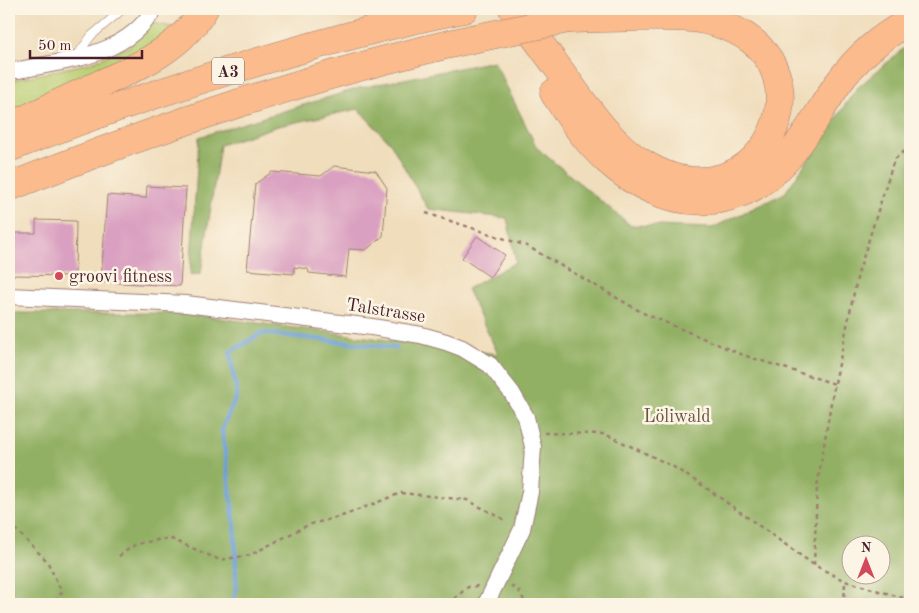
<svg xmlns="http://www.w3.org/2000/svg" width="919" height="613" viewBox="0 0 919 613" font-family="'Old Standard TT',serif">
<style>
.green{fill:#b9cd71;stroke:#82764e}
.forest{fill:#92b063;stroke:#6e6847;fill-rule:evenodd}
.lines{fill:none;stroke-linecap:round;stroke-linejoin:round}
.stream{stroke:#6d9fd8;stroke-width:4.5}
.building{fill:#daa0c1}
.lane-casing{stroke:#9d7e74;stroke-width:9}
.street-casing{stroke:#9d7e74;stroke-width:18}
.highway-casing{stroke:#9d7e74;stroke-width:29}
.path{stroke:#9d7e74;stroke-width:2.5;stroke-dasharray:4 4;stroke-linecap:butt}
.lane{stroke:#fff;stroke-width:8}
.street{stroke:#fff;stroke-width:16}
.highway{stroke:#fbbb8c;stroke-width:28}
.highway-bridge-casing{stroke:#9d7e74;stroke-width:29;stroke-linecap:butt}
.highway-bridge{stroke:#fbbb8c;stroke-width:28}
.poi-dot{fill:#d1495b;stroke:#fcf5e5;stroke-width:2}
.labels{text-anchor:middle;stroke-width:5;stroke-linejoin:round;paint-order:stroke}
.shield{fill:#fcf5e5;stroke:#7f5f63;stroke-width:1}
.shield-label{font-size:16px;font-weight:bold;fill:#4a1f2b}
.poi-label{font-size:18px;fill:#4a1f2b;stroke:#fcf5e5;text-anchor:start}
.street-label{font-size:18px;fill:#4a1f2b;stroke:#fcf5e5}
.park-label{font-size:18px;fill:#6b5340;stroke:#fcf5e5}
</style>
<rect width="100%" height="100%" fill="#fcf5e5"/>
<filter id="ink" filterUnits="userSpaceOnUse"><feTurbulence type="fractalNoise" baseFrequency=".02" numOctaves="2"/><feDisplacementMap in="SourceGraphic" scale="10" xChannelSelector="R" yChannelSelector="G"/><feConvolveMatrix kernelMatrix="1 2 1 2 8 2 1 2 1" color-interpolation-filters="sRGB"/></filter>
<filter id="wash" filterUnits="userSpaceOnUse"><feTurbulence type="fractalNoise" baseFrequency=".0096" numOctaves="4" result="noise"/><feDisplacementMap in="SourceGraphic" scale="20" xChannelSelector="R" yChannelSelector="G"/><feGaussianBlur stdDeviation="1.12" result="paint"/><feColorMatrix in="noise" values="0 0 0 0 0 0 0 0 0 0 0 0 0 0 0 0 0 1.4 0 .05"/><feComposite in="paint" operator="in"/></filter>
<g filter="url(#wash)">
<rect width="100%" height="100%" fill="#f0ddbc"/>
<!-- green -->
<path class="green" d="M 153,23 L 177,28 L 143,52 L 9,114 L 9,81 L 90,63 L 130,46 Z"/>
<!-- forest -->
<path class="forest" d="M 910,43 L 910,604 L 9,604 L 9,313 L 179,313 L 498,354 L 467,289 L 516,262 L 507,218 L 428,209 L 391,144 L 358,109 L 278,126 L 220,145 L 201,274 L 190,275 L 199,137 L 359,88 L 494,61 L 537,148 L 630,225 L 712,228 L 785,193 L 856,89 ZM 852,546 L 882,546 L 882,576 L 852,576 Z"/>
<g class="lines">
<!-- stream -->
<path class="stream" d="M 234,604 L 236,585 L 235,528 L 222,429 L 237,395 L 230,352 L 262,333 L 396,348"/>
</g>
<g id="blocks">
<!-- building -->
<path class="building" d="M 9,9 L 11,9 L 12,20 L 9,20 Z
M 334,166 L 376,171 L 387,188 L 383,236 L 366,250 L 349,249 L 346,277 L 309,273 L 308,269 L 294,267 L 294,274 L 247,270 L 255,184 L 272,172 L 321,176 Z
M 147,186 L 186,188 L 180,286 L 101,282 L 107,195 L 146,198 Z
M 36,220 L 76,221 L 75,276 L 9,275 L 9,233 L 36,233 Z
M 477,236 L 505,255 L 490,277 L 462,258 Z"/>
</g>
</g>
<g filter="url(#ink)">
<use href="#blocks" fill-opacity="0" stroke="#9d7e74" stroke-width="1"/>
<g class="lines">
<!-- lane casing -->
<g class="lane-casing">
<path id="lane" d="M 76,57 L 91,36 L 123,9"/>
</g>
<!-- street casing -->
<g class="street-casing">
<path id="street" d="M 9,69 L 19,70 C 68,60 126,56 154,9
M 9,296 L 186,304 L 372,327 L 421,335 L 446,342 L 462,348 L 490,365 L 512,393 L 526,417 L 533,447 L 530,492 L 522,529 L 486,604"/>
</g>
<!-- highway casing -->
<g class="highway-casing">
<path id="highway" d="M 513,9 C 530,30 546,51 561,72 C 585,105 609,143 644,164 C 759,234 838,68 725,26 C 698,15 668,17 639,17 C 617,18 594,18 571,19
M 554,93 C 570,117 586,142 608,161 C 662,210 735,218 786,160 C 806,137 820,110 837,85 C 856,58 882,36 910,21
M 9,127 C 38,113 67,99 96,86 C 137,67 181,49 204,9
M 9,148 C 102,111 198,79 295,51 C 351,35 407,20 464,9
M 9,187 C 160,127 313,74 472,39"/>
</g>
<!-- path -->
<path class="path" d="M 426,213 L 527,246 L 643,313 L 743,355 L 835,384
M 544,433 L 605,434 L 672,466 L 705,487 L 814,565 L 845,581 L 910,600
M 9,523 L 47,561 L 62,592 L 53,604
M 119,556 L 136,544 L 169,538 L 220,560 L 250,555 L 308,525 L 345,515 L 401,493 L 467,500 L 507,521
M 814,565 L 817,487 L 832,397 L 858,274 L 894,160 L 910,146
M 511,586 L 519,591 L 526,604
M 448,604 L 468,587 L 478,586
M 844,604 L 845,581"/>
<!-- lane -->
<use href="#lane" class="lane"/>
<!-- street -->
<use href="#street" class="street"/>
<!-- highway -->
<use href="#highway" class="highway"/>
<!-- highway-bridge casing -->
<g class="highway-bridge-casing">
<path id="highway-bridge" d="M 472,39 L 568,19"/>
</g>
<!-- highway-bridge -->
<use href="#highway-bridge" class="highway-bridge"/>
</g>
</g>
<!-- markers -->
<circle class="poi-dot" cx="59" cy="276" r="5"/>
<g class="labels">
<!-- shield labels -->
<rect class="shield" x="212" y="57.5" width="32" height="27" rx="4"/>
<g class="shield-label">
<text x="228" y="77">A3</text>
</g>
<!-- poi labels -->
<g class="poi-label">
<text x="69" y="282">groovi fitness</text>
</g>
<!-- street labels -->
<g class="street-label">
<text transform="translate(386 310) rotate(9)" y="6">Talstrasse</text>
</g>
<!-- park labels -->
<g class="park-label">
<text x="677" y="422">Löliwald</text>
</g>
</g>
<!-- margin -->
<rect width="919" height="613" fill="none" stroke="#fcf5e5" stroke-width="30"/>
<!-- north arrow -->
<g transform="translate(866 560)"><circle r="24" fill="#fcf5e5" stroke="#b59f9b"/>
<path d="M0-4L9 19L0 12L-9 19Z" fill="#d1495b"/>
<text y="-8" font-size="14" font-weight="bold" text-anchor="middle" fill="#4a1f2b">N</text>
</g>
<!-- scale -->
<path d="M30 50v8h112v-8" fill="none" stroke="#4a1f2b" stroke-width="2.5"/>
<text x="38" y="50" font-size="15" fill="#4a1f2b" stroke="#fcf5e5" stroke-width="4" paint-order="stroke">50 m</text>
</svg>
